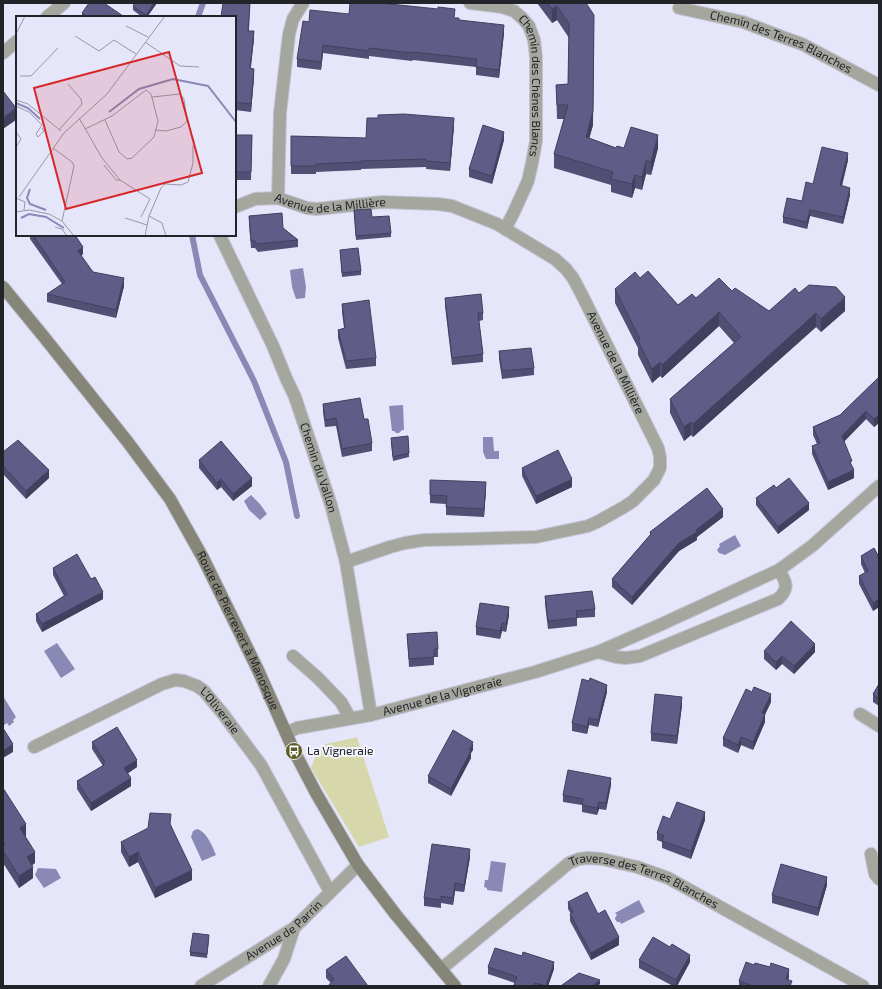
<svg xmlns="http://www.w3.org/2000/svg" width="882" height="989" viewBox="0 0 882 989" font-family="'Exo 2',sans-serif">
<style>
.green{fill:#d7d7ac}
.water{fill:#8a88b5}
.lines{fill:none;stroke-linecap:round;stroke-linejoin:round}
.stream{stroke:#8a88b5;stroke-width:6}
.service-casing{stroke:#c3c3d5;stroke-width:14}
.minor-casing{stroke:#c3c3d5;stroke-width:14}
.secondary-casing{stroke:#c3c3d5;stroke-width:14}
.service{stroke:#a5a69d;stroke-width:12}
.minor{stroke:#a5a69d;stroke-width:12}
.secondary{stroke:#858578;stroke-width:12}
.wall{fill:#524f74}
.shaded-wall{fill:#42405e}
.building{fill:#5f5c87;stroke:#42405e}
.labels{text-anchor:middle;stroke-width:4;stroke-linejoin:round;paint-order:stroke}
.street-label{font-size:12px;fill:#23232a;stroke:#f4f4fd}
.poi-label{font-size:12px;fill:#23232a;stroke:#f4f4fd;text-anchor:start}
.inset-river{fill:none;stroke:#8a88b5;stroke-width:2}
.inset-road{fill:none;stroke:#9898a7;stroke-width:1}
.view{fill:#d62828;fill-opacity:0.15;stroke:#d62828;stroke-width:2}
.inset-edge{fill:none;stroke:#23232a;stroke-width:2}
</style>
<rect width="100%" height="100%" fill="#e6e6fb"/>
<!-- green -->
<path class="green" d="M 357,737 L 389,837 L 359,847 L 311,768 L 316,754 L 326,744 Z"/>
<!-- water -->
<path class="water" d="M 303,268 L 306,287 L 305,298 L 296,299 L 292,287 L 290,270 Z
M 403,405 L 404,430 L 402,430 L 399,433 L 396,433 L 394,431 L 392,431 L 389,406 Z
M 483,437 L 493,437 L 494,451 L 499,451 L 499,459 L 486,459 L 483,452 Z
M 251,495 L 260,504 L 267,514 L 260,520 L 249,510 L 244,501 Z
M 735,535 L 741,546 L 725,555 L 719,553 L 717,550 L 720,546 L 719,544 Z
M 57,643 L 75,669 L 61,678 L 44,651 Z
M 3,696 L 16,717 L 13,720 L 14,722 L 9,726 L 7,723 L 4,725 L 3,723 Z
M 197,829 C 206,831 213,847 216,855 L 202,861 L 191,837 L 193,831 Z
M 491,861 L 506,863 L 502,892 L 487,890 L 487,888 L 484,887 L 485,880 L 488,880 Z
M 38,868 L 56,869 L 61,878 L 44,888 L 35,875 Z
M 639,900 L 645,912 L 621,924 L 620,922 L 617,922 L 615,919 L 615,918 L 617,915 L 615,913 Z"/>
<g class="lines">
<!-- stream -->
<path class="stream" d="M 198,17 L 203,3
M 192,235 L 200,275 L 254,381 L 286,462 L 297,516"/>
<!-- service casing -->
<g class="service-casing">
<path id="service" d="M 293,656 L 318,678 L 341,702 L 350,718
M 860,714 L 879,726
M 871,854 L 875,874 L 879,879"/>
</g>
<!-- minor casing -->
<g class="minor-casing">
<g id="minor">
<path id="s1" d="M 470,3 L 502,7 L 514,11 L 522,18 L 529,26 L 534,40 L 536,57 L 536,141 L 532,163 L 528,181 L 513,214 L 505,229"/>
<path id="s2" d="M 679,8 L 743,22 L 785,38 L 802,44 L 879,85"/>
<path d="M 47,17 L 64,3"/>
<path d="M 3,53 L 17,41"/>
<path d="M 278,198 L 280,113 L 289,34 L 293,19 L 303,3"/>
<path id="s3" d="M 235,207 L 255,199 L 278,198 L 307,208 L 317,209 L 382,202 L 438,204 L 452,206 L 497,224 L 555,259 L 566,269 L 573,278 L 582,295 L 658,448 L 660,457 L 660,468 L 654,480 L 633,501 L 624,507 L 599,521 L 588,526 L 536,537 L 470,539 L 424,540 L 405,543 L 390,547 L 346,562"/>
<path id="s4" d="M 220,235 L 221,238 L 273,346 L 286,378 L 295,397 L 331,505 L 346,562 L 371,715"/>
<path d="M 598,652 L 616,657 L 626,658 L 640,656 L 778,599 C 790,588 786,582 779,570"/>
<path id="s5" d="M 286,733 L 297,728 L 371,715 L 535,672 L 598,652 L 662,624 L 779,570 L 812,546 L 879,486"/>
<path id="s6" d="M 34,747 L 162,684 L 175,680 L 184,681 L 197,686 L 204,691 L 223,714 L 261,765 L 330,892"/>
<path id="s7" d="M 441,969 L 569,863 L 579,859 L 588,858 L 602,859 L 637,867 L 668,878 L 863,986"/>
<path id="s8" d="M 201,986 L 294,928 L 358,865"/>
<path d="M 269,986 L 284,959 L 294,928"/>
</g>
</g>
<!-- secondary casing -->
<g class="secondary-casing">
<g id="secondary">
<path id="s9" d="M 3,287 L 44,337 L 127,441 L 170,499 L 203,558 L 258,670 L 294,751 L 316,793 L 358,865 L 396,915 L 455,986"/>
</g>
</g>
<!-- service -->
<use href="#service" class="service"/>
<!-- minor -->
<use href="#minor" class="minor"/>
<!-- secondary -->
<use href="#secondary" class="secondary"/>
</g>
<!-- wall -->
<path class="wall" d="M 135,3 L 157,3 L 147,17 L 142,17 L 133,10 L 133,6 Z
M 250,3 L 249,31 L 254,39 L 250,68 L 254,77 L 251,112 L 235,110 L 235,17 Z
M 537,3 L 586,3 L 593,125 L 589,138 L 616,148 L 658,148 L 651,175 L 646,174 L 642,190 L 635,188 L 632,198 L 611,192 L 611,185 L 554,168 L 554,154 L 564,119 L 557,119 L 556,85 L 568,84 L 569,38 L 557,20 L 552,23 Z
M 82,13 L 123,17 L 82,17 Z
M 349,14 L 455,18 L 459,20 L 504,33 L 499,78 L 476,75 L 476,67 L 413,60 L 412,61 L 369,56 L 369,59 L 323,53 L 321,70 L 297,67 L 297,59 L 309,22 Z
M 454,126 L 450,171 L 426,169 L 426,167 L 361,169 L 361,170 L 316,172 L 316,174 L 291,174 L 291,136 L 366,138 Z
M 235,135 L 252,135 L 251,180 L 235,180 Z
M 504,140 L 492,184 L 469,177 L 469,169 Z
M 848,160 L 842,186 L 850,195 L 843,224 L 810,216 L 807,229 L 783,223 L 783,217 L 802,201 L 813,184 Z
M 354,210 L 372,217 L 391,233 L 391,237 L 356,240 Z
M 249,216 L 283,228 L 298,240 L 298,247 L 258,252 L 255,248 L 251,248 L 249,223 Z
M 30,235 L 75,235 L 83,254 L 81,256 L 93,272 L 124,286 L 116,318 L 47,302 L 47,294 L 62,284 L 30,239 Z
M 340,250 L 361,271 L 361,275 L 342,277 Z
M 640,278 L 678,305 L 696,298 L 732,291 L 769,311 L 799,293 L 845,311 L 821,332 L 816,327 L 693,437 L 691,435 L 684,441 L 670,413 L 670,399 L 734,343 L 719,326 L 662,378 L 660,376 L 652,383 L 638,355 L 638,348 L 615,303 L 615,289 Z
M 445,298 L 483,313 L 483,320 L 479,321 L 483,354 L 483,362 L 452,365 L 445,306 Z
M 342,304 L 376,358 L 376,366 L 346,369 L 338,338 L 338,330 L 344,328 L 342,312 Z
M 499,351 L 534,368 L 534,375 L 502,379 L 499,359 Z
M 879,377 L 879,423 L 874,427 L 866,419 L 844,441 L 852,467 L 854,478 L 828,490 L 812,454 L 812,446 L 817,444 L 813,435 L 813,427 L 840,415 Z
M 323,404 L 372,443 L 372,451 L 342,457 L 336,426 L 325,427 L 323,412 Z
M 391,442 L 409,453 L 409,457 L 393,461 Z
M 3,452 L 49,478 L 26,499 L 3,474 Z
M 199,460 L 252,486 L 233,501 L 221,487 L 217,490 L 199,468 Z
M 522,468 L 572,487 L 536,504 L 522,476 Z
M 486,489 L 484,517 L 446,515 L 446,504 L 430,503 L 430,495 Z
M 756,498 L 809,510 L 778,534 L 756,505 Z
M 723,517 L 697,537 L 697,540 L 679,551 L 632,605 L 612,587 L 612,579 L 650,535 L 650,532 Z
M 861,556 L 879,557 L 879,607 L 873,611 L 859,584 L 859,576 L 865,573 L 861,564 Z
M 53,568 L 103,599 L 42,632 L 36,621 L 36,614 L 64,596 L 53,575 Z
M 545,596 L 595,609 L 595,617 L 577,618 L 577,626 L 548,629 L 545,604 Z
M 509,615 L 506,632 L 502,631 L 500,639 L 476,635 L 476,627 Z
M 407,634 L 438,649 L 438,657 L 434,657 L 434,665 L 409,667 Z
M 764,651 L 815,652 L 794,674 L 782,664 L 776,670 L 764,659 Z
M 879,684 L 879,706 L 873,702 L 873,694 Z
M 607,692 L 598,727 L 589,725 L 587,734 L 572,731 L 572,723 Z
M 771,702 L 765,714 L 765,722 L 753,750 L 741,745 L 738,753 L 723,746 L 723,738 Z
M 682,705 L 677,744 L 651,741 L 651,733 Z
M 92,742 L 137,767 L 128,773 L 131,786 L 91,811 L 77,789 L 77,781 L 103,766 L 92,749 Z
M 473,750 L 471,753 L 471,758 L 451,796 L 428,783 L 428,776 Z
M 611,785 L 606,810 L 599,809 L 597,815 L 582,812 L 582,805 L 563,802 L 563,795 Z
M 3,788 L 26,836 L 25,836 L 35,863 L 32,865 L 33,878 L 19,888 L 3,863 Z
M 670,819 L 705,820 L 691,859 L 662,848 L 662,842 L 657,840 L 657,833 Z
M 171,825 L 192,880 L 155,898 L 138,862 L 129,867 L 121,852 L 121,842 Z
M 470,857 L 464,892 L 455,891 L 453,905 L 441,903 L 441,908 L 424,906 L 424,898 Z
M 827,885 L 818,916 L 772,903 L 772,895 Z
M 568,902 L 598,914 L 619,945 L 591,960 L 570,921 L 570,914 L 571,914 L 568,909 Z
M 209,939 L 207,958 L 190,956 L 190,952 Z
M 639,960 L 690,962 L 677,986 L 673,986 L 639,968 Z
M 488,967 L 554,969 L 548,986 L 514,986 L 515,983 L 488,974 Z
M 326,970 L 368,986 L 331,983 L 326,978 Z
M 789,977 L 788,980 L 792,986 L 739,986 L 739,981 Z"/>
<!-- shaded-wall -->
<path class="shaded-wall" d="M 154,3 L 157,3 L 147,17 L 146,17 L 146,15 Z
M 557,6 L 557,20 L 552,23 L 552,9 Z
M 504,25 L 504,33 L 499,78 L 499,70 Z
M 594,29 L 593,125 L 586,151 L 586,137 Z
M 254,31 L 254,39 L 250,76 L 250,68 Z
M 323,45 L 323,53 L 321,70 L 321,62 Z
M 254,69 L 254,77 L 251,112 L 251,104 Z
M 16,108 L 16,120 L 3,129 L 3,118 Z
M 454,118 L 454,126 L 450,171 L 450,163 Z
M 504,132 L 504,140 L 492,184 L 492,176 Z
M 658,135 L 658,148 L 651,175 L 651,162 Z
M 848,153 L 848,160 L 840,192 L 840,185 Z
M 646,161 L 646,174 L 642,190 L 642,177 Z
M 635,175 L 635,188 L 632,198 L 632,184 Z
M 850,188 L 850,195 L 843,224 L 843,217 Z
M 810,210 L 810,216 L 807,229 L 807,222 Z
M 83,247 L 83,254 L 78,258 L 78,251 Z
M 124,278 L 124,286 L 116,318 L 116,310 Z
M 845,297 L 845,311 L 821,332 L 821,319 Z
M 719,312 L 719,326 L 662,378 L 662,365 Z
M 816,313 L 816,327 L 693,437 L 693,424 Z
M 660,362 L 660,376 L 652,383 L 652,369 Z
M 866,411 L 866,419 L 842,444 L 842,436 Z
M 879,415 L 879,423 L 874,427 L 874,419 Z
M 691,422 L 691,435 L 684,441 L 684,427 Z
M 49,470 L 49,478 L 26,499 L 26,491 Z
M 854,470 L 854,478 L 828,490 L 828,482 Z
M 252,478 L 252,486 L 233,501 L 233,494 Z
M 221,479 L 221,487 L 217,490 L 217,483 Z
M 572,479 L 572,487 L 536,504 L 536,496 Z
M 486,482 L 486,489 L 484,517 L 484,509 Z
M 809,503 L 809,510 L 778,534 L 778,527 Z
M 723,509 L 723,517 L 697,537 L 697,540 L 679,551 L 632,605 L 632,597 L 679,543 Z
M 103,592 L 103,599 L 42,632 L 42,624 Z
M 879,599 L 879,607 L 873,611 L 873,603 Z
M 509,607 L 509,615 L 506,632 L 506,624 Z
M 502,623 L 502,631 L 500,639 L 500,631 Z
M 815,644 L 815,652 L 794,674 L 794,666 Z
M 782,656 L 782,664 L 776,670 L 776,662 Z
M 607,685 L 607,692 L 598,727 L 598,720 Z
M 771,694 L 771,702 L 762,721 L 762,713 Z
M 682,697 L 682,705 L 677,744 L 677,736 Z
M 765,714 L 765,722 L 753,750 L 753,742 Z
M 589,718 L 589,725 L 587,734 L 587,727 Z
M 741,737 L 741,745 L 738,753 L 738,745 Z
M 473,742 L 473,750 L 471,753 L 471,758 L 451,796 L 451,789 Z
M 13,744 L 13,752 L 3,758 L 3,751 Z
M 137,760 L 137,767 L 124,776 L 124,768 Z
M 131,778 L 131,786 L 91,811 L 91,803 Z
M 611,778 L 611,785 L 606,810 L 606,803 Z
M 599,802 L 599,809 L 597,815 L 597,808 Z
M 705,812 L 705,820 L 691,859 L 691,851 Z
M 26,824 L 26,836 L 20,840 L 20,828 Z
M 470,849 L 470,857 L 464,892 L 464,885 Z
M 35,852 L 35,863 L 27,869 L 27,857 Z
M 138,852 L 138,862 L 129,867 L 129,857 Z
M 33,867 L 33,878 L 19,888 L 19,876 Z
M 192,870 L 192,880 L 155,898 L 155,888 Z
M 827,877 L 827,885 L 818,916 L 818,908 Z
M 455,883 L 455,891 L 453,905 L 453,898 Z
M 619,937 L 619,945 L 591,960 L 591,953 Z
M 690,955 L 690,962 L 677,986 L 676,986 L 676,980 Z
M 554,962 L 554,969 L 548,986 L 546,986 Z
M 789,969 L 789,977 L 786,986 L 786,979 Z
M 600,980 L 600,984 L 598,986 L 592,986 Z"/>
<!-- building -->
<path class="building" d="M 89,3 L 104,3 L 123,16 L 122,17 L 87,17 L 82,13 Z
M 135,3 L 154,3 L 146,15 L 133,6 Z
M 223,3 L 250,3 L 248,31 L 254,31 L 250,68 L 254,69 L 251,104 L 235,102 L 235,17 L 221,17 Z
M 350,3 L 380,3 L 438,9 L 438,7 L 455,9 L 454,18 L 459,18 L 459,20 L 504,25 L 499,70 L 476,67 L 477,59 L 413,52 L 412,53 L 369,48 L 369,51 L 323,45 L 321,62 L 297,59 L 303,21 L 309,22 L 310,10 L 349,14 Z
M 547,3 L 586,3 L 594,15 L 593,111 L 586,137 L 616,148 L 617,146 L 624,148 L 631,127 L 658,135 L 651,162 L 646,161 L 642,177 L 635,175 L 632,184 L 611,179 L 613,172 L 554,154 L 568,105 L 557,105 L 556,85 L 568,84 L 569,24 L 557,6 L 552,9 Z
M 3,91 L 16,108 L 3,118 Z
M 404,114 L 454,118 L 450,163 L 426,161 L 426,159 L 361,161 L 361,162 L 316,164 L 316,166 L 291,166 L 291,136 L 366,138 L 367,118 L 378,118 L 378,115 Z
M 483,125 L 504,132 L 492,176 L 469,169 Z
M 235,135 L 252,135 L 251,172 L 235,172 Z
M 822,147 L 848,153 L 840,185 L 850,188 L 843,217 L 810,210 L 807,222 L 783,217 L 787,198 L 802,201 L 806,182 L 813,184 Z
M 371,209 L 372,217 L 389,216 L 391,233 L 356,236 L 354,210 Z
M 282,213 L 283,228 L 298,240 L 258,244 L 255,241 L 251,241 L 249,216 Z
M 33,235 L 75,235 L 83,247 L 78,251 L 93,272 L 124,278 L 116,310 L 47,294 L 65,282 Z
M 358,248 L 361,271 L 342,273 L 340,250 Z
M 648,271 L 678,305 L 692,294 L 696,298 L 719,278 L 732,291 L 735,288 L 769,311 L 795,288 L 799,293 L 809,285 L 836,287 L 845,297 L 821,319 L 816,313 L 693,424 L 691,422 L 684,427 L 670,399 L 741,337 L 719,312 L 662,365 L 660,362 L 652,369 L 638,341 L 640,339 L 615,289 L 635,272 L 640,278 Z
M 481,294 L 483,313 L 478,313 L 483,354 L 452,358 L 445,298 Z
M 369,300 L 376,358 L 346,361 L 338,330 L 345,328 L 342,304 Z
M 531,348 L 534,368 L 502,371 L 499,351 Z
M 879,377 L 879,415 L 874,419 L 866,411 L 842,436 L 852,461 L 850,462 L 854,470 L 828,482 L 812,446 L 820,443 L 813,427 L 840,415 Z
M 360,398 L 364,419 L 368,419 L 372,443 L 342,449 L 336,418 L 325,420 L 323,404 Z
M 408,436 L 409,453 L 393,457 L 391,438 Z
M 18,440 L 49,470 L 26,491 L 3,466 L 3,452 Z
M 221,441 L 252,478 L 233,494 L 221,479 L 217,483 L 199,460 Z
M 558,450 L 572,479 L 536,496 L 522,468 Z
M 789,478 L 809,503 L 778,527 L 756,498 L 774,485 L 776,488 Z
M 430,480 L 486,482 L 484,509 L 446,507 L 447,496 L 430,495 Z
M 707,488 L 723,509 L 696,530 L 697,532 L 679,543 L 632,597 L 612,579 L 651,534 L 650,532 Z
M 874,548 L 879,557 L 879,599 L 873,603 L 859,576 L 868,571 L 861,556 Z
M 77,554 L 91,579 L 95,577 L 103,592 L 42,624 L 36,614 L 67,594 L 53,568 Z
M 592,591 L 595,609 L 576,611 L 577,618 L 548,621 L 545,596 Z
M 480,603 L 509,607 L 506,624 L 502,623 L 500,631 L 476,627 Z
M 791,621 L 815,644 L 794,666 L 782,656 L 776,662 L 764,651 Z
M 437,632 L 438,649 L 434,649 L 434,657 L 409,659 L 407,634 Z
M 590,678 L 607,685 L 598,720 L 589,718 L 587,727 L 572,723 L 582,679 L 589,681 Z
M 879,684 L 879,699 L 873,694 Z
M 754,687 L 771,694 L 762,713 L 765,714 L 753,742 L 741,737 L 738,745 L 723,738 L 746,689 L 752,692 Z
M 655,694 L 682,697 L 677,736 L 651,733 Z
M 117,727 L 137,760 L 124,768 L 131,778 L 91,803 L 77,781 L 104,765 L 103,764 L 105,762 L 92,742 Z
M 3,728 L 13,744 L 3,751 Z
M 453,730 L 473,742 L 469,749 L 471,751 L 451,789 L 428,776 Z
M 568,770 L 611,778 L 606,803 L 599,802 L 597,808 L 582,805 L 583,799 L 563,795 Z
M 3,788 L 26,824 L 20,828 L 35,852 L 27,857 L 33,867 L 19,876 L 3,851 L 3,845 L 5,844 L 3,842 Z
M 677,802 L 705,812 L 691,851 L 662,841 L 664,836 L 657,833 L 663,816 L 670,819 Z
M 150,813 L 171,814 L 170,824 L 192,870 L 155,888 L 138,852 L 129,857 L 121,842 L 148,828 Z
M 432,844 L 470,849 L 464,885 L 455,883 L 453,898 L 441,896 L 441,900 L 424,898 Z
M 781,864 L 827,877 L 818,908 L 772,895 Z
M 587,892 L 598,914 L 605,910 L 619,937 L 591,953 L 570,914 L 573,912 L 568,902 Z
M 193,933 L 209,935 L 207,954 L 190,952 Z
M 653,937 L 670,947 L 672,944 L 690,955 L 676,980 L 639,960 Z
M 495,948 L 522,956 L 523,952 L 554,962 L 546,986 L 535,983 L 534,986 L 518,986 L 514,985 L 517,977 L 488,967 Z
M 346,956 L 368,986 L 328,986 L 334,979 L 326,970 Z
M 746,962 L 754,965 L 755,963 L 770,967 L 771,963 L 789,969 L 786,979 L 792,981 L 790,986 L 753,986 L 739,981 Z
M 579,973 L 600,980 L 592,986 L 562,986 L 562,985 Z"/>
<!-- icons -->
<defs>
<g id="bus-disc" transform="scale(0.9)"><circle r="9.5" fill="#5d5b28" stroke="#f4f4fd"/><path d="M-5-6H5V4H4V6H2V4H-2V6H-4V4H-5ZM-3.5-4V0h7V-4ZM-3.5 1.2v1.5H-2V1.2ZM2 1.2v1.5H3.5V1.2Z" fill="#fff"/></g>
</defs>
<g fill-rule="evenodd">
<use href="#bus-disc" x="294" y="751"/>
</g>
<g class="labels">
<!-- street labels -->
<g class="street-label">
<text dy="4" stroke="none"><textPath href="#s2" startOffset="108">Chemin des Terres Blanches</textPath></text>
<text dy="4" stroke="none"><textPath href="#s1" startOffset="126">Chemin des Chênes Blancs</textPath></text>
<text dy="4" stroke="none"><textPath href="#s3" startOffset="98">Avenue de la Millière</textPath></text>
<text dy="4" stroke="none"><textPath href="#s3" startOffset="458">Avenue de la Millière</textPath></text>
<text dy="4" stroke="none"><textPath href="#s4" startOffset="253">Chemin du Vallon</textPath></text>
<text dy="4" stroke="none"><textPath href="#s9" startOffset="418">Route de Pierrevert à Manosque</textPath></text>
<text dy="4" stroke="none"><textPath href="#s5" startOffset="161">Avenue de la Vigneraie</textPath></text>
<text dy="4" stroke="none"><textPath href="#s6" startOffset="213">L'Oliveraie</textPath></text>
<text dy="4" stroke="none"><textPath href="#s7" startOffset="246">Traverse des Terres Blanches</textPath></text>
<text dy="4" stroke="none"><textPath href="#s8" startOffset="100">Avenue de Parrin</textPath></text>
</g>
<!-- poi labels -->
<g class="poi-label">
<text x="307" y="755">La Vigneraie</text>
</g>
</g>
<!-- overview -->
<g transform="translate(16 16)">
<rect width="220" height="220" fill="#e6e6fb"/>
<path class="inset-river" d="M 0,87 L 12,92 L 24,103M 93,96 L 123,73 L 157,63 L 192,70 L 220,106M 14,173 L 11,182 L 14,188 L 30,194M 5,202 L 13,198 L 30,201 L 48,212"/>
<path class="inset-road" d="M 110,10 L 132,21M 0,18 L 9,0M 59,20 L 83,35 L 98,24 L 120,38M 129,26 L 164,50 L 183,51M 4,60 L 15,60 L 42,32M 136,81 L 164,78 L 168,83 L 171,105 L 165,111 L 150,115 L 140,114M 0,84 L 12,88 L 45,115M 0,90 L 13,96 L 26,109 L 20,118 L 22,121 L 28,115 L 26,112M 63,102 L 86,142 L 104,164 L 134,183 L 125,201M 69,113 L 96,100 L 130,74 L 135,78 L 142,105 L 138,121 L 116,142 L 111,143 L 103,136 L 89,104M 43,114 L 66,88 L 65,83 L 52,68M 0,116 L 5,123 L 0,131M 37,132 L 56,146 L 58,150 L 46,205M 88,149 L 100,164 L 104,164M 3,181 L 48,117 L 91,78 L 149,0M 0,182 L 9,186 L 8,194M 0,196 L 13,194 L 33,198 L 46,205 L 58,220M 133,200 L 146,207 L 150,220M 109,202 L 131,209M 39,211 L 46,213 L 51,220M 129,220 L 133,200 L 145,172 L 149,168 L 165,169 L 172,166 L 177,147 L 177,129"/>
<path class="view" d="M 153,36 L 186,157 L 50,193 L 18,72 Z"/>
<rect width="220" height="220" class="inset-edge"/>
</g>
<!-- border -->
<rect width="882" height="989" fill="none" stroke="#23232a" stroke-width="8"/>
</svg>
